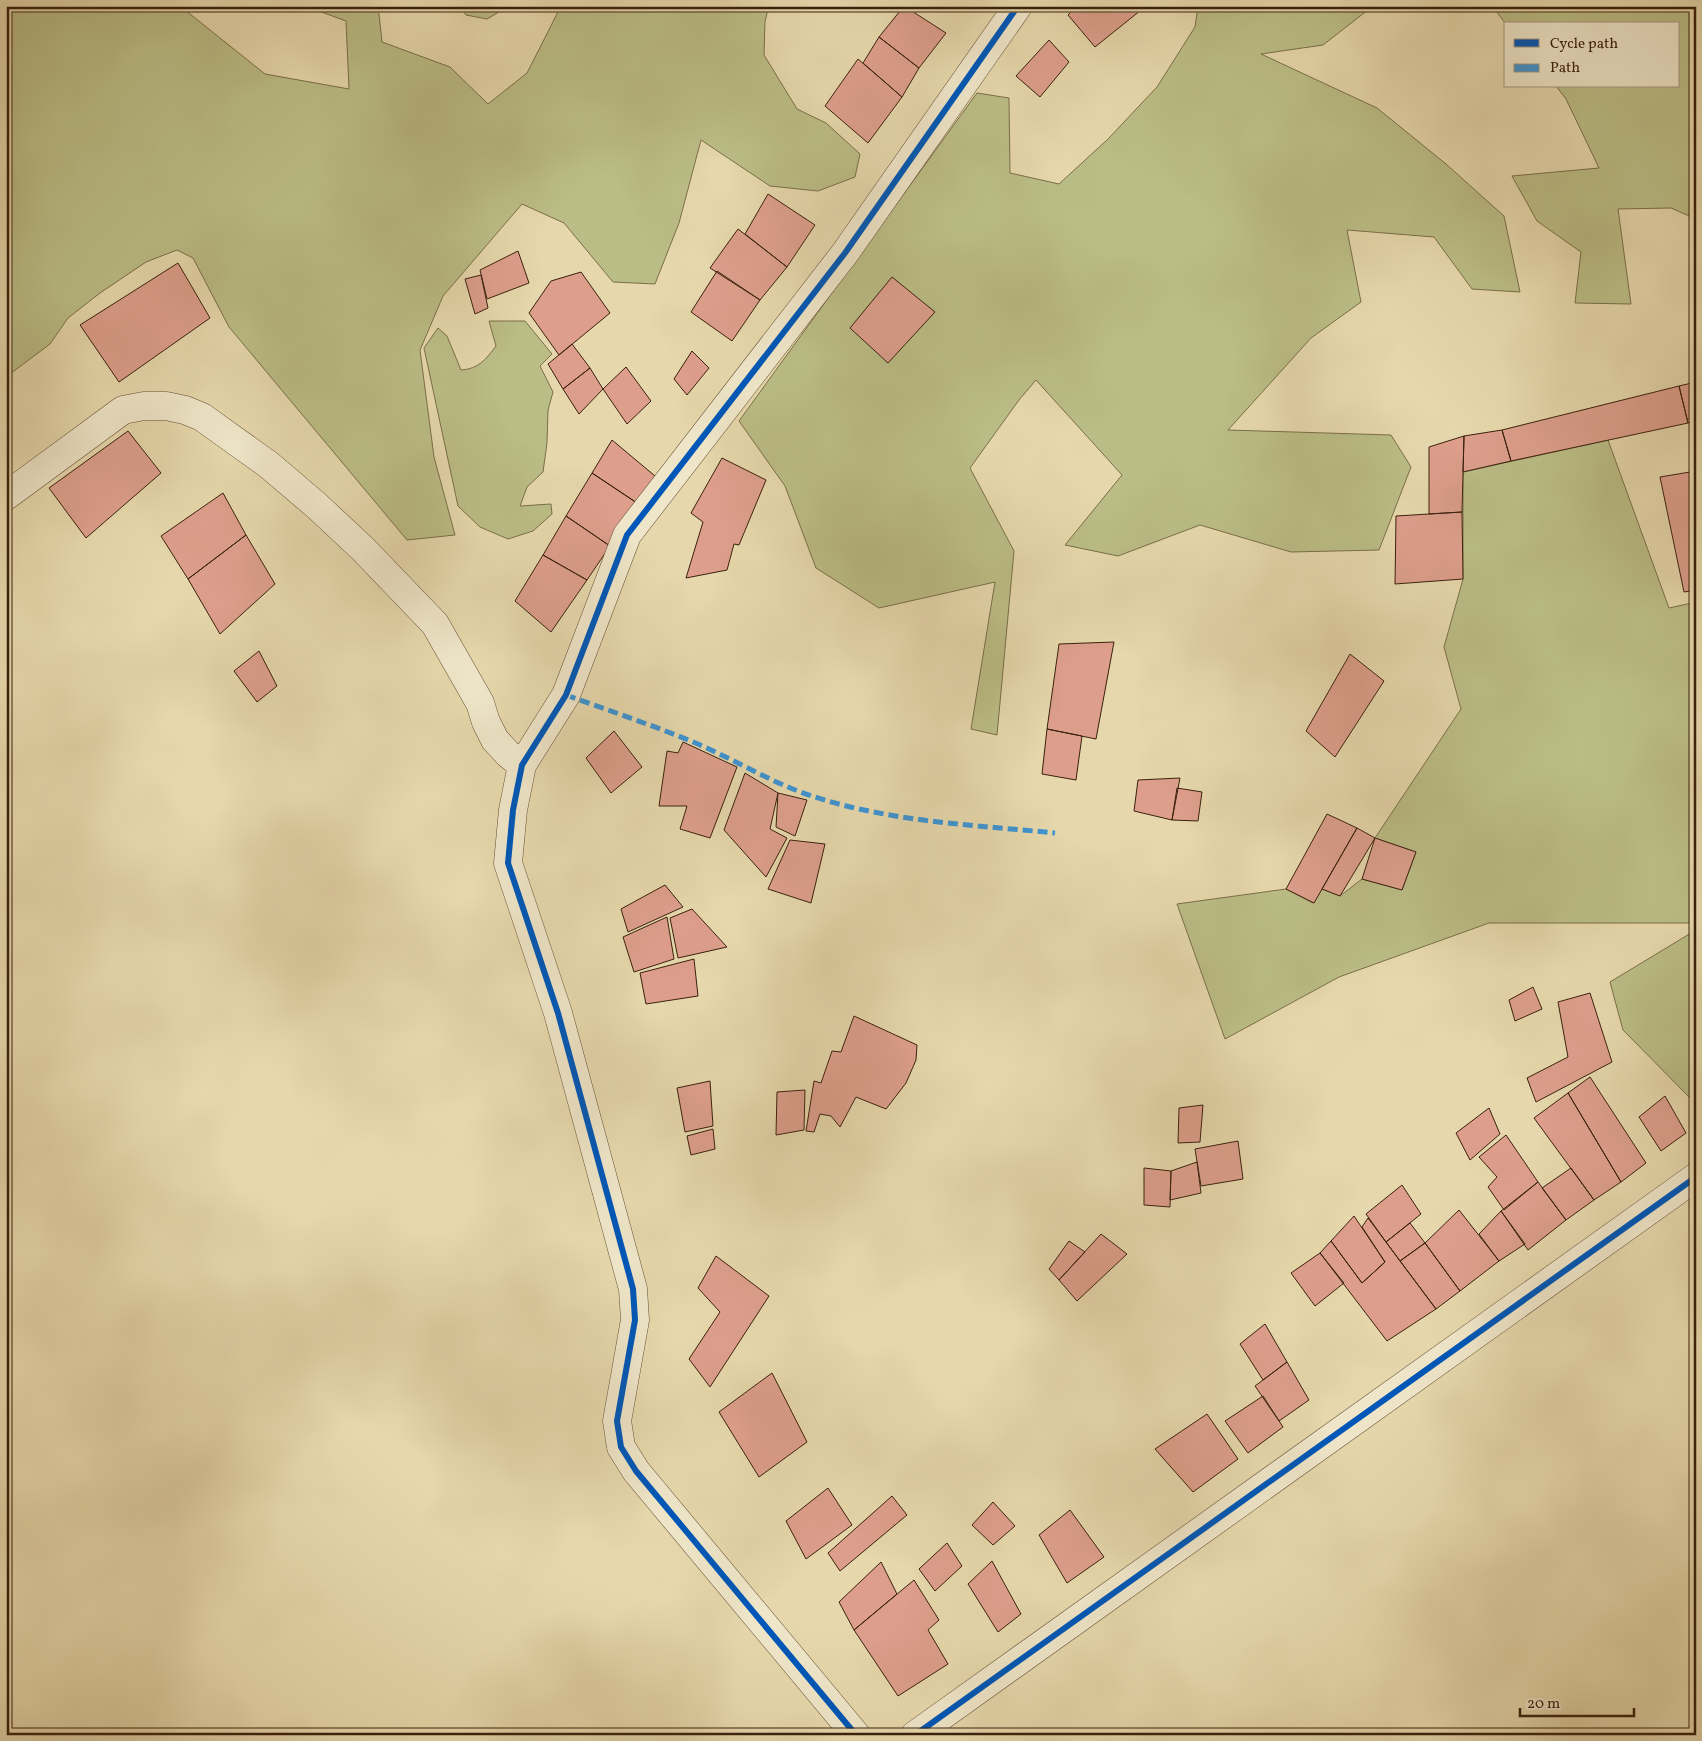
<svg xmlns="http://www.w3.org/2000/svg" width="1702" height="1741" viewBox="0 0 1702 1741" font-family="Vollkorn,serif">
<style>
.green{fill:#bbbd86;stroke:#7a6e4a}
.building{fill:#dd9f8c;stroke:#3a200d}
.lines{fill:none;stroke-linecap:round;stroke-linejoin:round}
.minor-casing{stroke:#654e35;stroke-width:29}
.minor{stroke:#efe6c9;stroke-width:28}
.quiet{stroke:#3e94d2;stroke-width:5;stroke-dasharray:10 5;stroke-linecap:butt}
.cycleway-casing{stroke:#efe6c9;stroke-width:9}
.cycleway{stroke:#0057b8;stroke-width:6}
</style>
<rect width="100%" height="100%" fill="#e6d8ac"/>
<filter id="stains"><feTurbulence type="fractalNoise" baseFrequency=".004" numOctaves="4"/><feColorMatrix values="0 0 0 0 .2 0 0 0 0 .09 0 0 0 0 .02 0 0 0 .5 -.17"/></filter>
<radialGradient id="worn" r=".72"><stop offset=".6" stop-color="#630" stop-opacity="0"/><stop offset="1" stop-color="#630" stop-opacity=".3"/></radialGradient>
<!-- green -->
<path class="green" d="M 6,6 L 180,6 L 265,74 L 349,89 L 346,21 L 305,6 L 378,6 L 382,42 L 450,67 L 488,104 L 527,73 L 561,6 L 769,6 L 765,21 L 764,55 L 797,109 L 826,123 L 860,154 L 855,177 L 818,191 L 770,186 L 701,140 L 679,223 L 655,284 L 613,282 L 564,223 L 522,204 L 443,296 L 420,350 L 434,457 L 455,535 L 407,540 L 229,327 L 193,258 L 177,250 L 146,262 L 100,293 L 68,318 L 50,344 L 6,377 Z
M 459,6 L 509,6 L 487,19 L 466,15 Z
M 1198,6 L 1373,6 L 1323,45 L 1261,54 L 1377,108 L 1446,164 L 1504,216 L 1520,292 L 1472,289 L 1434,237 L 1347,230 L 1361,302 L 1311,338 L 1228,430 L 1391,435 L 1411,467 L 1379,550 L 1291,552 L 1200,525 L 1118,556 L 1065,545 L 1122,475 L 1036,380 L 1019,400 L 970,468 L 1014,551 L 997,735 L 971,729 L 995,582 L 879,608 L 816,568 L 785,486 L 739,421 L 977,93 L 1009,98 L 1010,173 L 1059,184 L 1108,139 L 1157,87 L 1195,27 Z
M 1492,6 L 1696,6 L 1696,219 L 1671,208 L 1618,209 L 1631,304 L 1575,303 L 1581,252 L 1537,221 L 1512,176 L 1599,168 L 1566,99 L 1556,86 L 1678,86 L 1678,24 L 1506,24 Z
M 489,321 L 525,321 L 552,354 L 540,366 L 553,392 L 548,410 L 547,443 L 543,472 L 527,487 L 520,506 L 551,504 L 552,514 L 533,531 L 508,539 L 480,527 L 458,506 L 424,348 L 438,328 L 447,336 L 461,370 C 479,369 486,359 496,346 Z
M 1608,440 L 1669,608 L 1696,602 L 1696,923 L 1489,923 L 1339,977 L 1225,1039 L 1177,904 L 1286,889 L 1313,903 L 1322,889 L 1340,896 L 1362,879 L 1402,890 L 1416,852 L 1375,838 L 1461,709 L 1444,647 L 1463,579 L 1463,472 Z
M 1696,930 L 1696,1104 L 1623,1030 L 1610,982 Z"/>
<!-- building -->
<path class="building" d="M 904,6 L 946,33 L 919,68 L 879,37 Z
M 1077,6 L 1146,6 L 1095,47 L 1068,15 Z
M 879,37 L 919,68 L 902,97 L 863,63 Z
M 1049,40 L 1069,62 L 1040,97 L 1016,76 Z
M 858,59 L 902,97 L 868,143 L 825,106 Z
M 768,194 L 815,225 L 787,267 L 745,234 Z
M 738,229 L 787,267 L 760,300 L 710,268 Z
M 518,251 L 529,283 L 487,299 L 480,270 Z
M 178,263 L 210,318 L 119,382 L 80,325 Z
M 717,271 L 760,300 L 732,341 L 691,312 Z
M 581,272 L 610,313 L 559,355 L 529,313 L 551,281 Z
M 481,275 L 488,308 L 475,314 L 465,279 Z
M 892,277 L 935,312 L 888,363 L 850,328 Z
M 572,344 L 590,368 L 563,389 L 548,364 Z
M 692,351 L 709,368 L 687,395 L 674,379 Z
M 626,367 L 651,401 L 627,424 L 603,389 Z
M 590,368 L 603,389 L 579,414 L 563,389 Z
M 1696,382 L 1696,421 L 1688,423 L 1679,386 Z
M 1679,386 L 1688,423 L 1511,461 L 1502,430 Z
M 1502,430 L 1511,461 L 1463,472 L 1464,436 Z
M 128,431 L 161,473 L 86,538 L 49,488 Z
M 1464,436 L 1462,512 L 1429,514 L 1429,447 Z
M 612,440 L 655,476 L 637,503 L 592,473 Z
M 722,458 L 766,480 L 739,545 L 734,544 L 727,570 L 686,578 L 703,522 L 691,513 Z
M 1696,471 L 1696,590 L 1684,592 L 1660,477 Z
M 592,473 L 637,503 L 610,546 L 566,516 Z
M 223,493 L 246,535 L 188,579 L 161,536 Z
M 1462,512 L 1463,579 L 1395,584 L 1396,516 Z
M 566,516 L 610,546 L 587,580 L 543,555 Z
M 246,535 L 275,584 L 220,634 L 188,579 Z
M 543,555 L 587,580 L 551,632 L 515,601 Z
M 1114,642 L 1096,739 L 1047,729 L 1059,644 Z
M 259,651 L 277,686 L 257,702 L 234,671 Z
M 1350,654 L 1384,681 L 1335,757 L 1306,731 Z
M 1047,729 L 1082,736 L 1076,780 L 1042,774 Z
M 614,731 L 642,767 L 611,793 L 586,758 Z
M 683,742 L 737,767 L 710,838 L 680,829 L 687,806 L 659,806 L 667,751 L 678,753 Z
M 745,773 L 778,793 L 770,829 L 787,838 L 766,877 L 724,830 Z
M 1180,778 L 1172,820 L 1134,811 L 1138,780 Z
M 1177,788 L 1202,792 L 1198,821 L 1172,820 Z
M 778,793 L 807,800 L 795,836 L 776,827 Z
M 1327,814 L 1357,828 L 1314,903 L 1286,889 Z
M 1357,828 L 1375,838 L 1340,896 L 1322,889 Z
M 1375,838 L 1416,852 L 1402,890 L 1362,879 Z
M 790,840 L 825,844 L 811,903 L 768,889 Z
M 665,885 L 683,907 L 628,932 L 621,909 Z
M 692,909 L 727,947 L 678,958 L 670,918 Z
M 667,917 L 674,959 L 634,972 L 623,937 Z
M 694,959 L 698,996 L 646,1004 L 640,973 Z
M 1533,987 L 1542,1009 L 1515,1021 L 1509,1000 Z
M 1590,993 L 1612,1062 L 1536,1102 L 1527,1078 L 1568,1057 L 1558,1002 Z
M 854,1016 L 917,1045 L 916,1060 L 906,1083 L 886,1109 L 856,1097 L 840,1127 L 831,1116 L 820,1114 L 814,1132 L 806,1131 L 814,1081 L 821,1083 L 832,1051 L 841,1052 Z
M 1590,1077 L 1646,1163 L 1621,1182 L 1568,1093 Z
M 710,1081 L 713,1126 L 685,1132 L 677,1088 Z
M 805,1090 L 804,1130 L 776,1135 L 777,1092 Z
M 1568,1093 L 1621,1182 L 1594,1200 L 1534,1118 Z
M 1665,1096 L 1686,1133 L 1661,1151 L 1639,1117 Z
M 1203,1105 L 1200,1142 L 1178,1143 L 1179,1108 Z
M 1489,1108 L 1500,1134 L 1470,1160 L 1456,1133 Z
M 713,1129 L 715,1149 L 691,1155 L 687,1136 Z
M 1506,1135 L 1538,1182 L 1504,1210 L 1488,1187 L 1497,1177 L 1479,1157 Z
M 1238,1141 L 1243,1179 L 1201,1186 L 1195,1149 Z
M 1197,1162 L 1201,1193 L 1170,1200 L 1171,1171 Z
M 1144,1168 L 1171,1171 L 1170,1207 L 1144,1205 Z
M 1571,1168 L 1594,1200 L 1566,1220 L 1542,1188 Z
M 1538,1182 L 1566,1220 L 1528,1250 L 1501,1211 Z
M 1402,1185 L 1421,1214 L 1386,1242 L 1366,1214 Z
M 1459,1210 L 1499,1261 L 1460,1291 L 1425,1243 Z
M 1501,1211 L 1525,1244 L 1499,1261 L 1479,1234 Z
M 1354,1216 L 1385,1262 L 1362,1283 L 1331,1241 Z
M 1368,1218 L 1436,1309 L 1387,1341 L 1320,1253 L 1331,1241 L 1362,1283 L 1385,1262 L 1362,1227 Z
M 1410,1223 L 1425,1243 L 1400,1261 L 1386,1242 Z
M 1101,1234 L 1127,1254 L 1077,1301 L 1059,1280 Z
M 1069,1241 L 1085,1252 L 1059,1280 L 1049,1269 Z
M 1425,1243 L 1460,1291 L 1436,1309 L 1400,1261 Z
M 1320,1253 L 1344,1283 L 1315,1306 L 1291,1273 Z
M 716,1256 L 769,1296 L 710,1387 L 689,1359 L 720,1312 L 698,1288 Z
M 1265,1324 L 1287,1362 L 1263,1380 L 1240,1344 Z
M 1287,1362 L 1309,1400 L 1279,1421 L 1255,1386 Z
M 772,1373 L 807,1442 L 759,1477 L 719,1412 Z
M 1263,1396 L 1283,1427 L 1248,1453 L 1225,1421 Z
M 1207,1414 L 1238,1459 L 1193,1492 L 1155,1449 Z
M 828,1488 L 852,1525 L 806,1559 L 786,1521 Z
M 892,1496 L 907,1515 L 840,1571 L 828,1553 Z
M 993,1502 L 1015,1526 L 993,1545 L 972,1525 Z
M 1070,1510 L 1104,1557 L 1067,1583 L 1039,1535 Z
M 947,1543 L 962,1566 L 935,1591 L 919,1569 Z
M 992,1561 L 1021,1614 L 998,1632 L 968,1584 Z
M 881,1562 L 897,1594 L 854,1630 L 839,1602 Z
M 914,1580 L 939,1620 L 928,1630 L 948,1664 L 898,1696 L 854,1630 Z"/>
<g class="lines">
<!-- minor casing -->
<g class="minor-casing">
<path id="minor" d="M 6,496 L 123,410 L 144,406 L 166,406 L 185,410 L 202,417 L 269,465 L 317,506 L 363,549 L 435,624 L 480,703 L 486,722 L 495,740 L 508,754 L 522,765
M 856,1735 L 636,1471 L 621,1447 L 617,1421 L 635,1320 L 633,1289 L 558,1013 L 508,863 L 513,810 L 522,765 L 566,695 L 627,535 L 845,253 L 1018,6
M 915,1735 L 1696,1177"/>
</g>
<!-- minor -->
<use href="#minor" class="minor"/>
<!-- quiet -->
<path class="quiet" d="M 566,695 C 610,711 655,726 698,744 C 737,761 774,784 815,797 C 892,822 975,825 1055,833"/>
<!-- cycleway casing -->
<g class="cycleway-casing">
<path id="cycleway" d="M 856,1735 L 636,1471 L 621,1447 L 617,1421 L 635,1320 L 633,1289 L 558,1013 L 508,863 L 513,810 L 522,765 L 566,695 L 627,535 L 845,253 L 1018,6
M 915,1735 L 1696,1177"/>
</g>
<!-- cycleway -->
<use href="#cycleway" class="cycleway"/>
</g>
<!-- margin -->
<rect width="1702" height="1741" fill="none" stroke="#e6d8ac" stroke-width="25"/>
<rect x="8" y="8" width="1687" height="1726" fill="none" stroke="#3a200d" stroke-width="2.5"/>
<rect x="12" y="12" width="1677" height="1716" fill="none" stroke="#3a200d"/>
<!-- legend -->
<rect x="1504" y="22" width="175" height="65" fill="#efe6c9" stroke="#a7977e"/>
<rect x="1514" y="39" width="25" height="8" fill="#0057b8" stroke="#a7977e"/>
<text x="1550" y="48" font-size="15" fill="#3a200d">Cycle path</text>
<rect x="1514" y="64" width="25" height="8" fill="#3e94d2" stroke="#a7977e"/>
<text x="1550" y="72" font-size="15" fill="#3a200d">Path</text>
<!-- scale -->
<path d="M1520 1708v8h114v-8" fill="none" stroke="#3a200d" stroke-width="2.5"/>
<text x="1527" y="1708" font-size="15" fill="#3a200d" stroke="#efe6c9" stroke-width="4" paint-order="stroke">20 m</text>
<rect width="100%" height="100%" filter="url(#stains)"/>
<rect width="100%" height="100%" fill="url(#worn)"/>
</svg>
